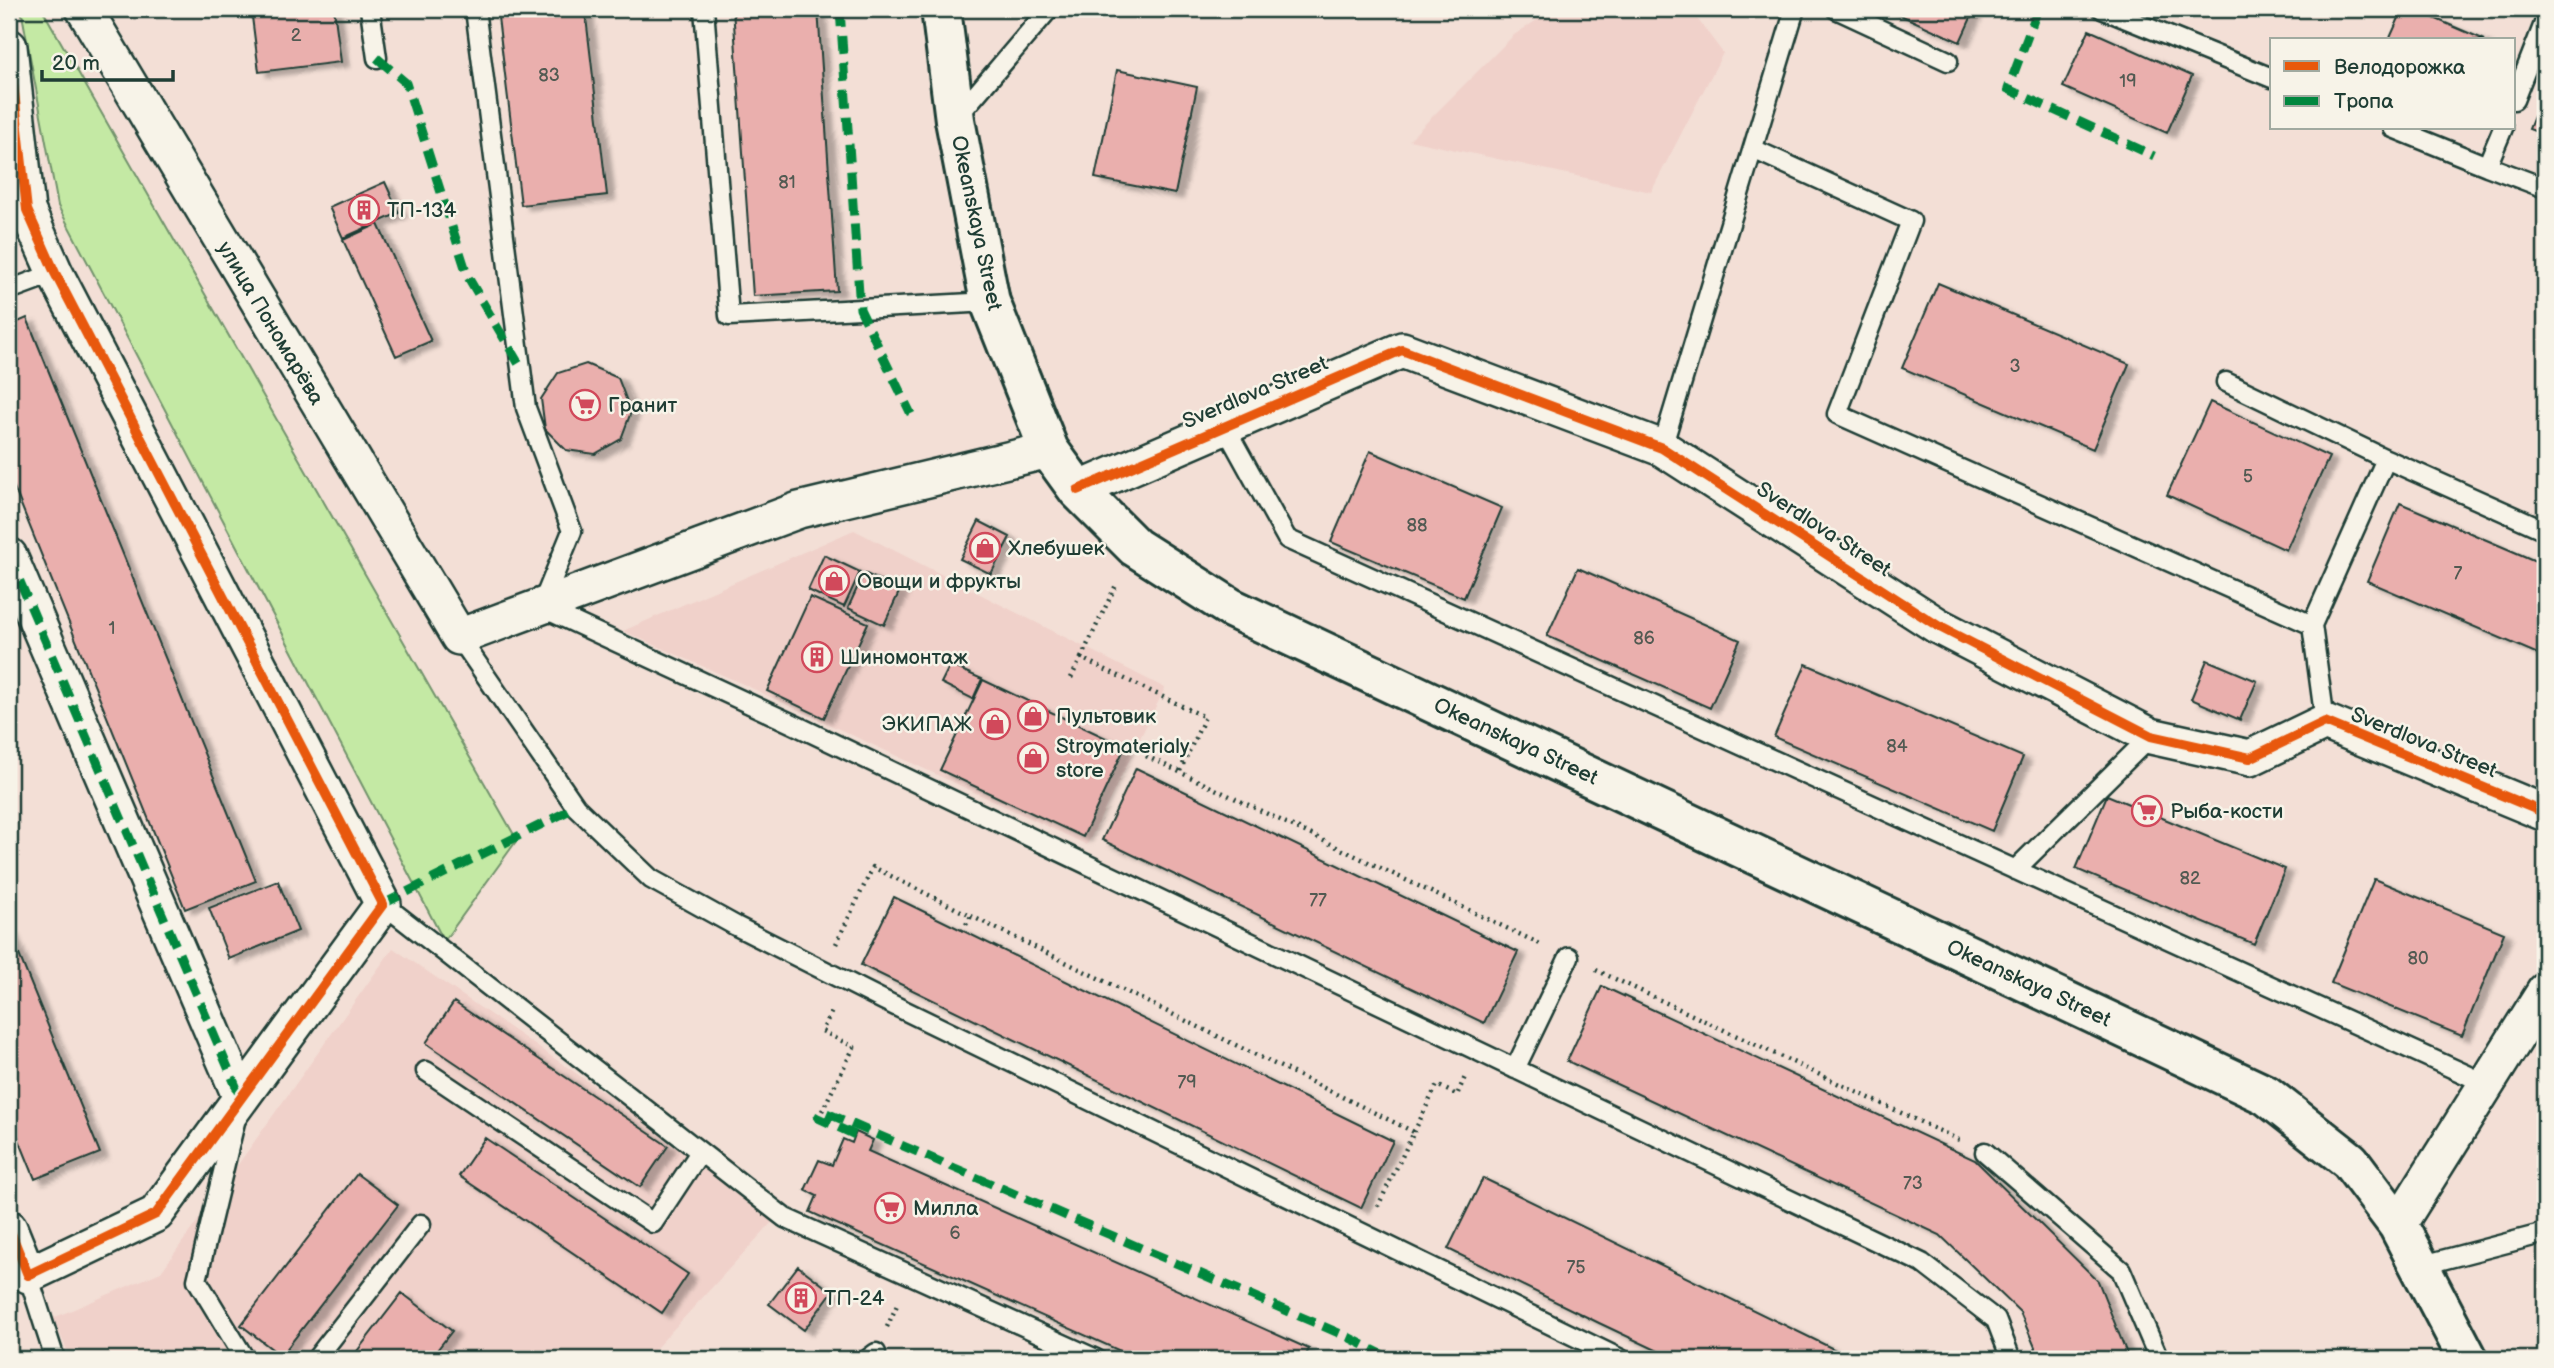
<svg xmlns="http://www.w3.org/2000/svg" width="2554" height="1368" viewBox="0 0 2554 1368" font-family="'Balsamiq Sans',sans-serif">
<style>
.built{fill:#f0d1ca}
.green{fill:#c4e9a4;stroke:#72936c;stroke-width:2}
.building{fill:#eaafad;stroke:#1f3d34;stroke-width:2;filter:url(#shadow)}
.lines{fill:none;stroke-linecap:round;stroke-linejoin:round}
.service-casing{stroke:#1f3d34;stroke-width:23}
.minor-casing{stroke:#1f3d34;stroke-width:40}
.secondary-casing{stroke:#1f3d34;stroke-width:44}
.path{stroke:#1f3d34;stroke-width:4.5;stroke-dasharray:2 5;stroke-linecap:butt}
.service{stroke:#f7f3e8;stroke-width:18}
.minor{stroke:#f7f3e8;stroke-width:35}
.secondary{stroke:#f7f3e8;stroke-width:38}
.quiet{stroke:#00873e;stroke-width:9;stroke-dasharray:18 9;stroke-linecap:butt}
.cycleway-casing{stroke:#f7f3e8;stroke-width:15}
.cycleway{stroke:#e8590c;stroke-width:10}
.labels{text-anchor:middle;stroke-width:5;stroke-linejoin:round;paint-order:stroke}
.number-label{font-size:18px;fill:#525a52}
.poi-label{font-size:21px;fill:#1f3d34;stroke:#f7f3e8;text-anchor:start}
.street-label{font-size:21px;fill:#1f3d34;stroke:#f7f3e8}
</style>
<defs>
<filter id="shadow"><feDropShadow dx="8" dy="4.5" stdDeviation="2" flood-color="#0004"/></filter>
</defs>
<rect width="100%" height="100%" fill="#f3dfd6"/>
<filter id="ink" filterUnits="userSpaceOnUse"><feTurbulence type="fractalNoise" baseFrequency=".0143" numOctaves="2"/><feDisplacementMap in="SourceGraphic" scale="14" xChannelSelector="R" yChannelSelector="G"/><feConvolveMatrix kernelMatrix="1 2 1 2 8 2 1 2 1" color-interpolation-filters="sRGB"/></filter>
<g filter="url(#ink)">
<!-- built -->
<path class="built" d="M 1554,9 L 1690,9 L 1723,53 L 1651,192 L 1409,140 L 1514,35 Z
M 854,530 L 1165,688 L 1087,845 L 743,684 L 623,631 Z
M 393,948 L 672,1139 L 774,1220 L 646,1359 L 71,1359 L 53,1318 L 161,1272 Z"/>
<!-- green -->
<path class="green" d="M 21,9 L 42,9 L 517,840 L 444,941 L 58,206 Z"/>
<!-- building -->
<path class="building" d="M 251,9 L 334,9 L 341,62 L 259,72 Z
M 497,9 L 585,9 L 607,195 L 521,205 Z
M 733,9 L 818,9 L 837,291 L 753,296 Z
M 1887,9 L 1975,9 L 1960,42 Z
M 2403,9 L 2413,9 L 2485,40 L 2389,40 Z
M 2089,30 L 2192,76 L 2167,133 L 2063,87 Z
M 1117,70 L 1197,87 L 1175,194 L 1095,178 Z
M 2545,89 L 2545,135 L 2529,129 Z
M 385,182 L 399,213 L 343,238 L 329,207 Z
M 378,224 L 431,341 L 396,356 L 343,240 Z
M 1938,283 L 2129,364 L 2093,449 L 1902,368 Z
M 27,318 L 256,881 L 185,909 L 9,475 L 9,326 Z
M 586,364 L 618,378 L 631,412 L 621,439 L 595,454 L 566,450 L 545,429 L 541,399 L 558,373 Z
M 2210,402 L 2329,457 L 2286,550 L 2167,495 Z
M 1370,451 L 1502,508 L 1464,598 L 1331,542 Z
M 2400,503 L 2545,565 L 2545,657 L 2367,581 Z
M 979,521 L 1010,537 L 991,574 L 960,559 Z
M 824,555 L 860,572 L 844,607 L 808,590 Z
M 1578,568 L 1740,640 L 1710,708 L 1547,636 Z
M 864,573 L 900,590 L 884,625 L 848,608 Z
M 810,597 L 868,623 L 824,718 L 767,691 Z
M 2207,660 L 2257,681 L 2240,720 L 2191,699 Z
M 1806,664 L 2023,757 L 1992,831 L 1774,737 Z
M 950,665 L 982,679 L 973,699 L 941,683 Z
M 983,680 L 1125,747 L 1083,837 L 940,770 Z
M 1136,768 L 1518,952 L 1484,1023 L 1102,840 Z
M 2107,795 L 2285,869 L 2254,944 L 2076,869 Z
M 2374,879 L 2504,933 L 2462,1036 L 2331,983 Z
M 278,881 L 298,931 L 229,959 L 209,908 Z
M 894,897 L 1393,1141 L 1361,1208 L 861,965 Z
M 9,930 L 100,1153 L 35,1179 L 9,1115 Z
M 1602,986 L 1975,1160 L 2098,1281 L 2129,1359 L 2040,1359 L 2020,1312 L 1940,1235 L 1567,1061 Z
M 454,1002 L 668,1146 L 640,1187 L 426,1043 Z
M 856,1132 L 873,1140 L 868,1151 L 1309,1349 L 1304,1359 L 1138,1359 L 810,1212 L 817,1196 L 805,1190 L 819,1160 L 832,1165 L 843,1139 L 852,1143 Z
M 485,1138 L 688,1274 L 662,1313 L 459,1176 Z
M 357,1174 L 398,1205 L 281,1356 L 241,1325 Z
M 1483,1178 L 1854,1359 L 1675,1359 L 1599,1323 L 1448,1249 Z
M 798,1266 L 832,1292 L 804,1330 L 769,1304 Z
M 402,1293 L 452,1331 L 430,1359 L 351,1359 Z"/>
<g class="lines">
<!-- service casing -->
<g class="service-casing">
<path id="service" d="M 370,9 L 377,58
M 475,9 L 526,408 L 572,531 L 541,607 L 793,724 L 1922,1263 L 1996,1320 L 2011,1359
M 704,9 L 729,316 L 990,302
M 1836,9 L 1948,61
M 2102,9 L 2272,78
M 2514,100 L 2545,21
M 956,118 L 1049,9
M 2393,128 L 2487,166
M 2503,128 L 2487,166 L 2545,188
M 1753,149 L 1911,221 L 1837,414 L 2312,625 L 2325,722
M 9,290 L 55,273
M 2226,382 L 2386,459
M 1225,427 L 1287,539 L 2487,1084
M 1662,448 L 1795,9
M 2312,625 L 2386,459 L 2545,530
M 459,637 L 576,807 L 651,879 L 736,926 L 883,1000 L 1621,1359
M 2015,870 L 2151,736
M 383,904 L 785,1218 L 1096,1359
M 1515,1069 L 1569,957
M 426,1071 L 653,1223 L 700,1152
M 236,1118 L 197,1280 L 245,1359
M 1985,1152 L 2121,1270 L 2159,1359
M 2419,1266 L 2545,1233
M 28,1275 L 55,1359
M 316,1359 L 421,1224
M 868,1359 L 876,1353"/>
</g>
<!-- minor casing -->
<g class="minor-casing">
<path id="minor" d="M 84,9 L 459,637 L 799,510 L 1049,450
M 9,47 L 27,210 L 55,273 L 383,904 L 156,1214 L 28,1275 L 9,1228
M 1078,490 L 1402,350 L 1662,448 L 1938,626 L 2151,736 L 2250,758 L 2325,722 L 2545,813
M 9,556 L 241,1098
M 2398,1225 L 2545,991"/>
</g>
<!-- secondary casing -->
<g class="secondary-casing">
<path id="secondary" d="M 941,9 L 955,120 L 990,302 L 1049,450 L 1078,490 L 1135,547 L 1231,608 L 2266,1095 L 2350,1161 L 2398,1225 L 2468,1359"/>
</g>
<!-- path -->
<path class="path" d="M 1081,658 L 1117,583
M 1071,678 L 1081,658 L 1205,717 L 1180,771
M 1146,756 L 1540,944
M 971,916 L 1414,1132 L 1378,1206
M 836,944 L 873,867 L 971,916 L 963,930
M 1596,970 L 1959,1140
M 822,1111 L 854,1047 L 822,1031 L 833,1009
M 1414,1132 L 1437,1085 L 1457,1095 L 1465,1077
M 887,1327 L 898,1303"/>
<!-- service -->
<use href="#service" class="service"/>
<!-- minor -->
<use href="#minor" class="minor"/>
<!-- secondary -->
<use href="#secondary" class="secondary"/>
<!-- quiet -->
<path class="quiet" d="M 840,9 L 860,309 L 911,414
M 2038,9 L 2008,89 L 2154,156
M 377,58 L 406,83 L 468,277 L 520,366
M 9,556 L 241,1098
M 383,904 L 576,807
M 855,1135 L 818,1118 L 822,1111 L 1348,1337 L 1391,1359"/>
<!-- cycleway casing -->
<g class="cycleway-casing">
<path id="cycleway" d="M 9,47 L 27,210 L 55,273 L 383,904 L 156,1214 L 28,1275 L 9,1228
M 1078,490 L 1402,350 L 1662,448 L 1938,626 L 2151,736 L 2250,758 L 2325,722 L 2545,813"/>
</g>
<!-- cycleway -->
<use href="#cycleway" class="cycleway"/>
</g>
</g>
<!-- icons -->
<defs>
<g id="building-ring" transform="scale(1.575)"><circle r="9.5" fill="#f7f3e8" stroke="#d1495b" stroke-width="1.5"/><path d="M-4-6H4V6H1V3H-1V6H-4ZM-2.5-4.3h1.7v1.8h-1.7ZM.8-4.3h1.7v1.8H.8ZM-2.5-1h1.7V.8h-1.7ZM.8-1h1.7V.8H.8Z" fill="#d1495b"/></g>
<g id="supermarket-ring" transform="scale(1.575)"><circle r="9.5" fill="#f7f3e8" stroke="#d1495b" stroke-width="1.5"/><path d="M-6-5.5h2.5l.6 2H6L4.5 2H-2.5L-4.4-4H-6ZM-1.5 3.2a1.3 1.3 0 1 0 .1 0ZM3 3.2a1.3 1.3 0 1 0 .1 0Z" fill="#d1495b"/></g>
<g id="shop-ring" transform="scale(1.575)"><circle r="9.5" fill="#f7f3e8" stroke="#d1495b" stroke-width="1.5"/><path d="M-5-2.5h2.3a2.7 3.5 0 0 1 5.4 0H5L5.5 6h-11ZM-1.5-2.5h3a1.5 2.3 0 0 0-3 0Z" fill="#d1495b"/></g>
</defs>
<g fill-rule="evenodd">
<use href="#building-ring" x="364" y="210"/>
<use href="#supermarket-ring" x="585" y="405"/>
<use href="#shop-ring" x="985" y="548"/>
<use href="#shop-ring" x="834" y="581"/>
<use href="#building-ring" x="817" y="657"/>
<use href="#shop-ring" x="1033" y="716"/>
<use href="#shop-ring" x="995" y="724"/>
<use href="#shop-ring" x="1033" y="758"/>
<use href="#supermarket-ring" x="2147" y="811"/>
<use href="#supermarket-ring" x="890" y="1208"/>
<use href="#building-ring" x="801" y="1298"/>
</g>
<g class="labels">
<!-- number labels -->
<g class="number-label">
<text x="296" y="41">2</text>
<text x="549" y="81">83</text>
<text x="2128" y="87">19</text>
<text x="787" y="188">81</text>
<text x="2015" y="372">3</text>
<text x="2248" y="482">5</text>
<text x="1417" y="531">88</text>
<text x="2458" y="579">7</text>
<text x="112" y="634">1</text>
<text x="1644" y="644">86</text>
<text x="1897" y="752">84</text>
<text x="2190" y="884">82</text>
<text x="1318" y="906">77</text>
<text x="2418" y="964">80</text>
<text x="1187" y="1088">79</text>
<text x="1913" y="1189">73</text>
<text x="955" y="1239">6</text>
<text x="1576" y="1273">75</text>
</g>
<!-- poi labels -->
<g class="poi-label">
<text x="387" y="217">ТП-134</text>
<text x="608" y="412">Гранит</text>
<text x="1008" y="555">Хлебушек</text>
<text x="857" y="588">Овощи и фрукты</text>
<text x="840" y="664">Шиномонтаж</text>
<text x="1056" y="723">Пультовик</text>
<text x="972" y="731" text-anchor="end">ЭКИПАЖ</text>
<text x="1056" y="753">Stroymaterialy<tspan x="1056" dy="24">store</tspan></text>
<text x="2170" y="818">Рыба-кости</text>
<text x="913" y="1215">Милла</text>
<text x="824" y="1305">ТП-24</text>
</g>
<!-- street labels -->
<g class="street-label">
<text transform="translate(977 223) rotate(78)" y="7">Okeanskaya Street</text>
<text transform="translate(271 323) rotate(59)" y="7">улица Пономарёва</text>
<text transform="translate(1255 392) rotate(-23)" y="7">Sverdlova Street</text>
<text transform="translate(1824 529) rotate(33)" y="7">Sverdlova Street</text>
<text transform="translate(1516 741) rotate(25)" y="7">Okeanskaya Street</text>
<text transform="translate(2424 742) rotate(22)" y="7">Sverdlova Street</text>
<text transform="translate(2029 983) rotate(25)" y="7">Okeanskaya Street</text>
</g>
</g>
<!-- margin -->
<rect width="2554" height="1368" fill="none" stroke="#f7f3e8" stroke-width="35"/>
<rect x="18" y="18" width="2519" height="1333" fill="none" stroke="#1f3d34" stroke-width="2.5" filter="url(#ink)"/>
<!-- legend -->
<rect x="2270" y="38" width="245" height="91" fill="#f7f3e8" stroke="#a1aaa0" stroke-width="2"/>
<rect x="2284" y="61" width="35" height="10" fill="#e8590c" stroke="#a1aaa0" stroke-width="2"/>
<text x="2334" y="74" font-size="21" fill="#1f3d34">Велодорожка</text>
<rect x="2284" y="96" width="35" height="10" fill="#00873e" stroke="#a1aaa0" stroke-width="2"/>
<text x="2334" y="108" font-size="21" fill="#1f3d34">Тропа</text>
<!-- scale -->
<path d="M42 70v10h131v-10" fill="none" stroke="#1f3d34" stroke-width="3.5"/>
<text x="52" y="70" font-size="21" fill="#1f3d34" stroke="#f7f3e8" stroke-width="5" paint-order="stroke">20 m</text>
</svg>
